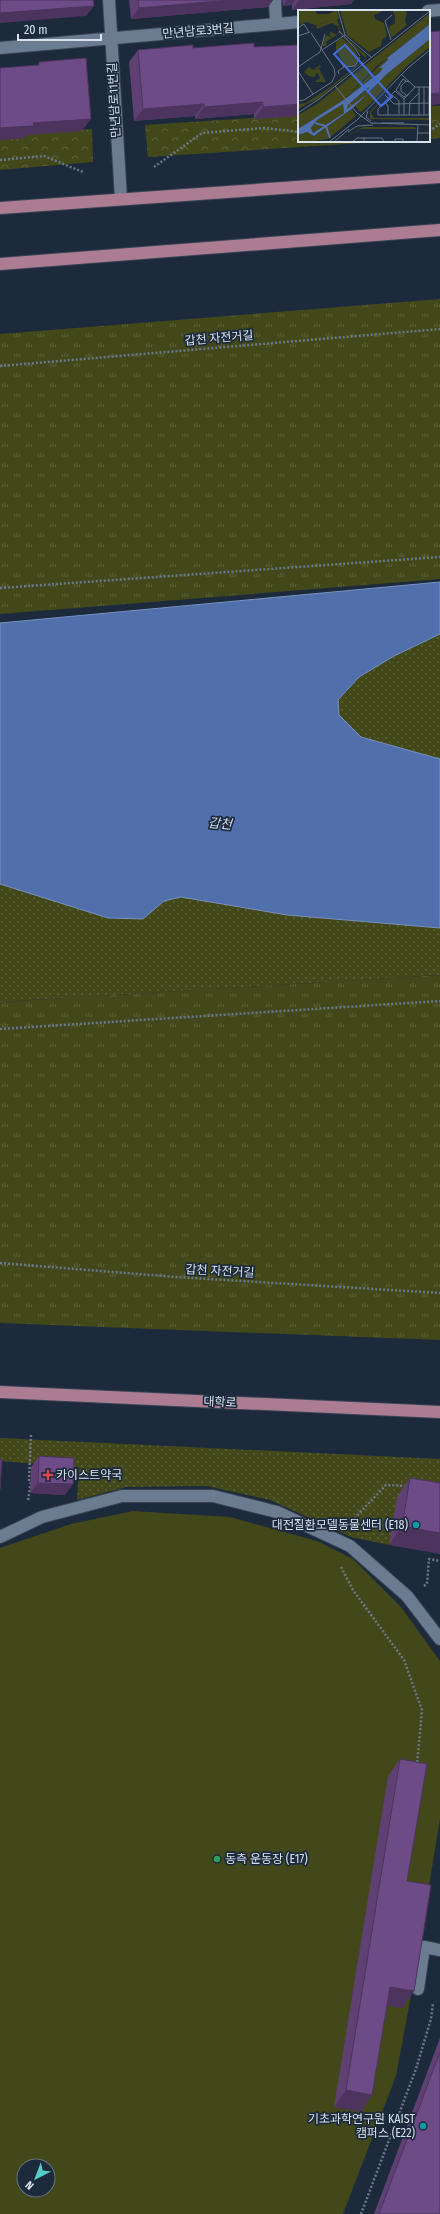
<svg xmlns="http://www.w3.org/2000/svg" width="440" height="2214" viewBox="0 0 440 2214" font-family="'Fira Sans Condensed','Noto Sans KR',sans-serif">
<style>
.grass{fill:url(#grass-dots)}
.forest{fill:url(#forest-crowns)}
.park{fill:url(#park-tufts)}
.garden{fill:#424819;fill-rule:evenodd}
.water{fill:#506fab;stroke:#7992bf}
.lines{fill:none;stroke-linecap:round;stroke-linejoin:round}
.minor-casing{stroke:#384453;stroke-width:14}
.major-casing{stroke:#384453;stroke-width:14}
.path{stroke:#6c7888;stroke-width:2.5;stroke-dasharray:2 2;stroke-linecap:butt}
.minor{stroke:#6b7c91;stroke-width:12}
.major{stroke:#ac7d92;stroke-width:12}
.wall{fill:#5e4073}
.shaded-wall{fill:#4c345e}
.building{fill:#6d4b86;stroke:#4c345e}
.health-dot{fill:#e0444e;stroke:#1c2a3c;stroke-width:1.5}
.culture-dot{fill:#0f9aa8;stroke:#1c2a3c;stroke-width:1.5}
.leisure-dot{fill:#2e9e5b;stroke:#1c2a3c;stroke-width:1.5}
.labels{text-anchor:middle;stroke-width:3.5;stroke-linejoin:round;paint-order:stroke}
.street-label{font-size:12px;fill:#d8e2ee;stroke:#1c2a3c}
.poi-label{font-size:12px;fill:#d8e2ee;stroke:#1c2a3c;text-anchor:start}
.water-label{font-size:13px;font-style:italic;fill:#d4deef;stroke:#1c2a3c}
.inset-river{fill:none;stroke:#506fab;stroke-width:2}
.inset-road{fill:none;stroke:#677483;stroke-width:1}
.view{fill:#426cdc;fill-opacity:0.15;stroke:#426cdc;stroke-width:2}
.inset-edge{fill:none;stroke:#d8e2ee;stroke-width:2}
</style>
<defs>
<pattern id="grass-dots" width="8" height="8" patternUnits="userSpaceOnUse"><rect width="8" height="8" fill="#424819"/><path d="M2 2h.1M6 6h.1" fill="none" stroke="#5d623b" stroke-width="1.8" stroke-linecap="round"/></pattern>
<pattern id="forest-crowns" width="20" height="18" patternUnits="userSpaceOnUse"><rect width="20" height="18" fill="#424819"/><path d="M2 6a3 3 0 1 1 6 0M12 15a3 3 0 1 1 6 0" fill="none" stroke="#5d623b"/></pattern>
<pattern id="park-tufts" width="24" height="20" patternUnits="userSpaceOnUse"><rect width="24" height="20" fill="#424819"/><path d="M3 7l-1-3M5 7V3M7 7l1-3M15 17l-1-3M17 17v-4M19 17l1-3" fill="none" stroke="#5d623b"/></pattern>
</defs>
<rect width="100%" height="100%" fill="#1c2a3c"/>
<!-- grass -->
<path class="grass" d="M 440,634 L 440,759 L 361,737 L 339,715 L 338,700 L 359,677 L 394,656 Z
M 0,884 L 108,918 L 143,919 L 164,901 L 181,897 L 287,915 L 440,928 L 440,975 L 0,1002 Z
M 0,1438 L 440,1459 L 440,1504 L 389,1545 L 351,1537 L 270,1500 L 207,1486 L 126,1487 L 77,1500 L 79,1467 L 0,1461 Z"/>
<!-- forest -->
<path class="forest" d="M 429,106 L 440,106 L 440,138 L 429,139 Z
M 299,115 L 299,141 L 392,141 L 148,157 L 145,125 Z
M 92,129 L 93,162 L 0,170 L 0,136 Z"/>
<!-- park -->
<path class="park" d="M 440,299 L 440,579 L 0,614 L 0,334 Z
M 440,975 L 440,1340 L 0,1323 L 0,1002 Z"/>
<!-- garden -->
<path class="garden" d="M 133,1511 L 230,1517 L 317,1541 L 353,1559 L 401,1607 L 440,1661 L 440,1819 L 410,2001 L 396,2076 L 343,2214 L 0,2214 L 0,1548 L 71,1524 ZM 24,2166 L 48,2166 L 48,2190 L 24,2190 Z"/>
<!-- water -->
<path class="water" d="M 440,582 L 440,634 L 394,656 L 359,677 L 338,700 L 339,715 L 361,737 L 440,759 L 440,928 L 287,915 L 181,897 L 164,901 L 143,919 L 108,918 L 0,884 L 0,623 Z"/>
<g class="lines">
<!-- minor casing -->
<g class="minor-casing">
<path id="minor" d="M 109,0 L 121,199
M 275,0 L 276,24
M 428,11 L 440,10
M 0,48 L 299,22
M 0,1537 L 42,1517 L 122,1496 L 213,1496 L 277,1512 L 350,1546 L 407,1596 L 440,1639
M 418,1989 L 424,1947 L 440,1950"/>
</g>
<!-- major casing -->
<g class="major-casing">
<path id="major" d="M 0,208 L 440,177
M 0,264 L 440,230
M 0,1392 L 440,1412"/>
</g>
<!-- path -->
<path class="path" d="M 429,131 L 440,124
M 0,160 L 44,156 L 83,172
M 154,167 L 202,133 L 264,128 L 299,132
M 0,366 L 440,329
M 0,588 L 440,557
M 0,1029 L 440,1001
M 0,1263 L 176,1277 L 440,1293
M 29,1481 L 31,1434
M 28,1500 L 31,1481
M 349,1524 L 386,1485 L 408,1486
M 341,1567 L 353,1590 L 404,1660 L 422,1710 L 417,1765
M 424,1586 L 427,1584 L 429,1559 L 440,1561
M 361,2214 L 416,2069 L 431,2019 L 433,2003"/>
<!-- minor -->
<use href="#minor" class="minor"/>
<!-- major -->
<use href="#major" class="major"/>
</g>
<!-- wall -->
<path class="wall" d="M 129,0 L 273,0 L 268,7 L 131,19 Z
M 282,0 L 354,0 L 351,4 L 292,10 L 292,5 L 283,6 Z
M 299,45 L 299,116 L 254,119 L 254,114 L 195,119 L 195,116 L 134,121 L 129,62 L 138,50 L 254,47 Z
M 39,1456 L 65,1495 L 30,1493 L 31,1467 Z
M 410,1478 L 440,1483 L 389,1545 L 397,1497 Z
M 400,1759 L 414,1991 L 402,2008 L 387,2005 L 361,2112 L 334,2107 L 388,1776 Z
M 440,2038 L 440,2214 L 374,2214 Z"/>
<!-- shaded-wall -->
<path class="shaded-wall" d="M 230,0 L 273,0 L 268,7 L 131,19 L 139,8 Z
M 287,0 L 295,0 L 292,5 L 283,6 Z
M 299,0 L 354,0 L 351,4 L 292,10 Z
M 94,6 L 86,16 L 0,23 L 0,13 Z
M 440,93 L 440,104 L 429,106 L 429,94 Z
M 263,102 L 254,114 L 195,119 L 204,107 Z
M 204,104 L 195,116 L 134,121 L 143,109 Z
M 299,104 L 299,116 L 254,119 L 263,107 Z
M 91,119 L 82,131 L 27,135 L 25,138 L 0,140 L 0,128 L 33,123 Z
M 38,1483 L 73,1484 L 65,1495 L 30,1493 Z
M 402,1526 L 440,1533 L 440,1554 L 389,1545 Z
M 390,1987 L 414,1991 L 402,2008 L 378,2004 Z
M 346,2090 L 372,2095 L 361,2112 L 334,2107 Z"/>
<!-- building -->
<path class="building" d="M 0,0 L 93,0 L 94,6 L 0,13 Z
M 138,0 L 230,0 L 139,8 Z
M 440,31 L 440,93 L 429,94 L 429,32 Z
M 254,43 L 254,47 L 299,45 L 299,104 L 263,107 L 263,102 L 204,107 L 204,104 L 143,109 L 138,50 L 193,45 L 193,48 Z
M 86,58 L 91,119 L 33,123 L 34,126 L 0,128 L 0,68 L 39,65 L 39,62 Z
M 39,1456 L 74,1458 L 73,1484 L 38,1483 Z
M 0,1459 L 2,1459 L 0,1489 Z
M 410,1478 L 440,1483 L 440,1533 L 402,1526 Z
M 400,1759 L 427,1764 L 407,1881 L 431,1885 L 414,1991 L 390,1987 L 372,2095 L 346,2090 Z
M 440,2052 L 440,2214 L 379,2214 Z"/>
<!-- markers -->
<path class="health-dot" d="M46 1469h4v4h4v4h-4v4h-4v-4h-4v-4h4z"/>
<g class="culture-dot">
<circle cx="416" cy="1525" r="4"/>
<circle cx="423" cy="2126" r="4"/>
</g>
<circle class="leisure-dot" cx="217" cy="1859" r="4"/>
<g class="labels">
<!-- street labels -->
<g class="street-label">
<text transform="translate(198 31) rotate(-5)" y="4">만년남로3번길</text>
<text transform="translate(114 100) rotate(-93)" y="4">만년남로11번길</text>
<text transform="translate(219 338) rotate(-5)" y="4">갑천 자전거길</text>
<text transform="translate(220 1271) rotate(3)" y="4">갑천 자전거길</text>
<text transform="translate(220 1402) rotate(3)" y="4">대학로</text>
</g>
<!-- poi labels -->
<g class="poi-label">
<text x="56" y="1479">카이스트약국</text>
<text x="408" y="1529" text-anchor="end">대전질환모델동물센터 (E18)</text>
<text x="225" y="1863">동측 운동장 (E17)</text>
<text x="415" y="2123" text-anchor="end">기초과학연구원 KAIST<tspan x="415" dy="14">캠퍼스 (E22)</tspan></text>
</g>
<!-- water labels -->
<g class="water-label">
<text transform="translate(220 823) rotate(5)" y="5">갑천</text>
</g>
</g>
<!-- overview -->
<g transform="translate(298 10)">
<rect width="132" height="132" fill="#1c2a3c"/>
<path d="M 39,9 L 44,26 L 42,23 L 28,32 L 29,35 L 24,37 L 28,25 L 34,28 L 31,24 L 33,22 L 39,25 L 41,21 ZM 45,27 L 47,27 L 68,45 L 68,49 L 21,88 L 0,99 L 0,94 L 8,93 L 32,77 L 68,48 ZM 89,48 L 90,50 L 86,53 L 86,58 L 47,89 ZM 22,55 L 23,57 L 15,61 L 21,59 L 28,72 L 17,72 L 22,68 L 19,62 L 17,67 L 11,66 L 6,62 L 11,57 L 15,60 ZM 71,78 L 69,84 L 49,99 L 50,95 ZM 45,94 L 46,103 L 15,123 L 13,118 L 18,112 L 14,115 L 14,112 ZM 9,122 L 16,126 L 8,132 L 0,132 L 0,125 Z" fill="#424819"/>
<path d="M 4,0 L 17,0 L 19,4 L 30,4 L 39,0 L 41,9 L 17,15 L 8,12 L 2,15 L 0,3 ZM 42,0 L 87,0 L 76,5 L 77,9 L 86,13 L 89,26 L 84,30 L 83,36 L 71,42 L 49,25 ZM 94,0 L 109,0 L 107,12 L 109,15 L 93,28 L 91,17 L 97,13 L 97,6 ZM 87,86 L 73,103 L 76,108 L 132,108 L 132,110 L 72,109 L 72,102 ZM 65,117 L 117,117 L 118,119 L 63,119 L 39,132 Z" fill="#424819"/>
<path d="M 132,3 L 132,14 L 80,55 L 47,89 L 0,119 L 0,105 L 19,94 ZM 132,29 L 132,37 L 112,53 L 72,94 L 63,102 L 61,101 L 57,96 L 89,64 ZM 54,99 L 58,106 L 30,129 L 8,132 Z" fill="#424819"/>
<path d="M 39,9 L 41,17 L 34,13 L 19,19 L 18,15 ZM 44,28 L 53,35 L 61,47 L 59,54 L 54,57 L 47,56 L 38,40 L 38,32 Z" fill="#424819"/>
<path d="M 132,14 L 132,29 L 89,64 L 55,98 L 16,126 L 9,122 L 0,125 L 0,119 L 47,89 L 82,62 L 85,58 L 81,58 L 90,50 L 89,48 ZM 71,77 L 69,84 L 49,99 L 50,95 ZM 45,94 L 46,103 L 15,123 L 13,118 L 19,110 Z" fill="#506fab" fill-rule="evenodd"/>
<path class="inset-river" d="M 17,113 L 28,116 L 32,128"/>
<path class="inset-road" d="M 40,0 L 47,25 L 73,47M 0,18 L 6,14 L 11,22M 41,21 L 56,37 L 62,46M 0,26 L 12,22M 93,30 L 87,11 L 94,5M 24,40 L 47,25M 0,57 L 22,42 L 27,24M 46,57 L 57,56 L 62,47M 0,61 L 15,84M 41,64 L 40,61 L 46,57 L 42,51M 104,65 L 117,77 L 132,77M 108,71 L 105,69 L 98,80 L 106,87 L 111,84M 37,76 L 59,103 L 73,113 L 132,115M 121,77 L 121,105M 87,85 L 96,94 L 132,93M 94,85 L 101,91 L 101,104M 108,85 L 103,81 L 103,76 L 108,71 L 111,72M 106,89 L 97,81 L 80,99 L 80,105 L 132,105M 0,91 L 6,90 L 34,72 L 37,65 L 36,58 L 13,23M 87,92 L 90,96 L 90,105M 70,101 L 68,107 L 73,111M 0,103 L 21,89 L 132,1M 106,105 L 106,89 L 117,77M 111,105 L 112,92 L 121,83M 126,105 L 126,77M 131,105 L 131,77M 83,113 L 106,113M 50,122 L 59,116 L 75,115M 119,123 L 132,123M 31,132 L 59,110 L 111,57 L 132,40M 36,132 L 51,119M 54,132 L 59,128 L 66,128M 66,132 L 66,128 L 84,128 L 86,132M 97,132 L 97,129 L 105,129 L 105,132M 119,132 L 120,115"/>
<path class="view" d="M 47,35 L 94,87 L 83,96 L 36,44 Z"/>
<rect width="132" height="132" class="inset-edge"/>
</g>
<!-- north arrow -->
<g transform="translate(36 2178) rotate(222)"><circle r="19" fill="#1c2a3c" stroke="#677483"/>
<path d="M0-3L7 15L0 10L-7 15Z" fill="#54cdc7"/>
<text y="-6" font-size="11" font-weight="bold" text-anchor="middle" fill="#d8e2ee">N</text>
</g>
<!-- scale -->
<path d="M18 34v6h83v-6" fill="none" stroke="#d8e2ee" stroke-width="2"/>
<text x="24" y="34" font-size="12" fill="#d8e2ee" stroke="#1c2a3c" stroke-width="3" paint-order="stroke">20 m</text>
</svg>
